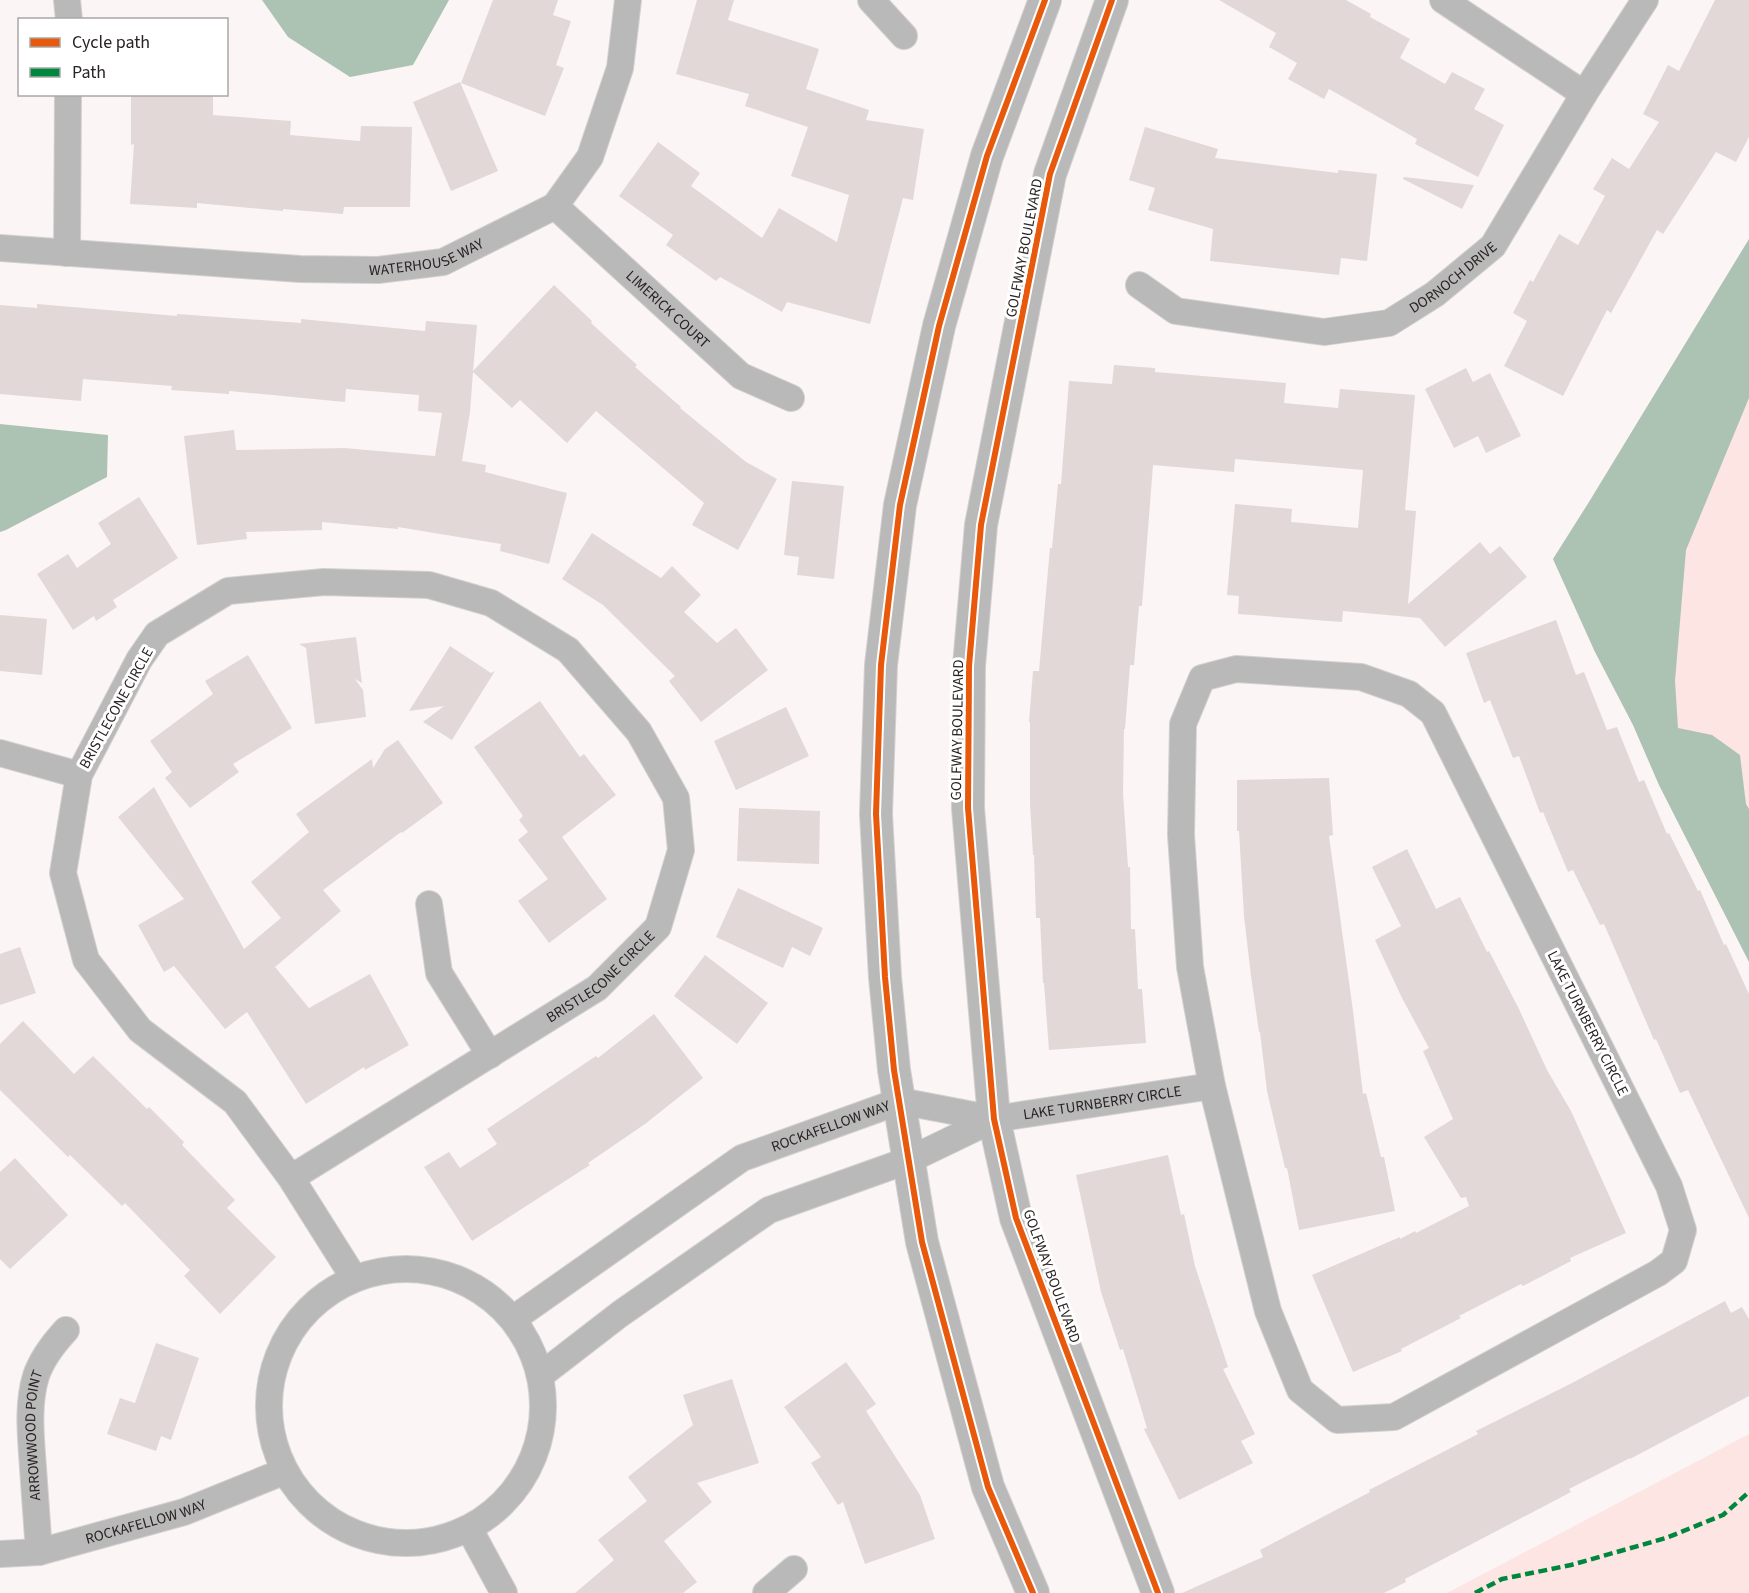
<svg xmlns="http://www.w3.org/2000/svg" width="1749" height="1593" viewBox="0 0 1749 1593" font-family="'Source Sans 3',sans-serif">
<style>
.green{fill:#fde5e4}
.water{fill:#acc3b3}
.building{fill:#e3d8d8}
.lines{fill:none;stroke-linecap:round;stroke-linejoin:round}
.minor-casing{stroke:#d5d0d0;stroke-width:28}
.tertiary-casing{stroke:#d5d0d0;stroke-width:34}
.minor{stroke:#b8b9b8;stroke-width:26}
.tertiary{stroke:#b8b9b8;stroke-width:32}
.quiet{stroke:#00873e;stroke-width:4.5;stroke-dasharray:9 4.5;stroke-linecap:butt}
.cycleway-casing{stroke:#fff;stroke-width:10}
.cycleway{stroke:#e8590c;stroke-width:6}
.labels{text-anchor:middle;stroke-width:6;stroke-linejoin:round;paint-order:stroke}
.street-label{font-size:15px;fill:#2a2323;stroke:#fff}
</style>
<rect width="100%" height="100%" fill="#fbf5f5"/>
<!-- green -->
<path class="green" d="M 1749,239 L 1749,962 L 1659,785 L 1633,725 L 1595,652 L 1553,559 L 1589,502 Z
M 1749,1434 L 1749,1593 L 1447,1593 Z"/>
<!-- water -->
<path class="water" d="M 262,0 L 449,0 L 413,65 L 350,77 L 288,37 Z
M 1749,239 L 1749,398 L 1686,550 L 1675,681 L 1678,728 L 1712,735 L 1740,755 L 1746,804 L 1749,809 L 1749,962 L 1659,785 L 1633,725 L 1595,652 L 1553,559 L 1589,502 Z
M 0,424 L 108,435 L 107,477 L 6,530 L 0,532 Z"/>
<!-- building -->
<path class="building" d="M 493,0 L 558,0 L 553,15 L 571,21 L 556,65 L 564,68 L 545,116 L 461,83 Z
M 697,0 L 734,0 L 728,20 L 819,49 L 806,89 L 869,110 L 866,120 L 924,129 L 913,200 L 903,198 L 870,324 L 787,302 L 782,312 L 720,277 L 716,281 L 666,245 L 673,235 L 619,196 L 658,142 L 700,173 L 691,186 L 762,238 L 779,208 L 837,242 L 849,195 L 791,176 L 808,127 L 745,106 L 749,94 L 676,74 Z
M 1219,0 L 1346,0 L 1371,14 L 1370,17 L 1410,39 L 1400,58 L 1445,84 L 1452,72 L 1485,89 L 1474,109 L 1504,125 L 1478,177 L 1415,144 L 1417,139 L 1329,89 L 1324,99 L 1288,79 L 1297,63 L 1269,47 L 1276,33 Z
M 1715,0 L 1749,0 L 1749,137 L 1736,162 L 1716,152 L 1663,234 L 1657,230 L 1611,313 L 1607,310 L 1563,396 L 1504,366 L 1527,321 L 1513,313 L 1530,280 L 1533,282 L 1559,234 L 1578,245 L 1605,196 L 1593,189 L 1612,158 L 1629,169 L 1659,122 L 1643,114 L 1668,65 L 1679,71 Z
M 460,82 L 498,171 L 451,191 L 413,102 Z
M 131,94 L 213,94 L 213,115 L 291,121 L 290,135 L 360,141 L 361,126 L 412,127 L 410,207 L 344,207 L 343,214 L 283,209 L 283,211 L 197,203 L 197,208 L 130,204 L 134,144 L 131,145 Z
M 1145,127 L 1218,149 L 1215,158 L 1338,173 L 1338,170 L 1377,174 L 1367,261 L 1341,258 L 1339,275 L 1210,261 L 1213,229 L 1148,210 L 1155,188 L 1129,180 Z
M 1404,177 L 1474,185 L 1462,209 L 1403,179 Z
M 554,285 L 592,321 L 591,323 L 637,365 L 635,367 L 681,407 L 680,408 L 746,462 L 777,479 L 738,550 L 692,525 L 704,503 L 596,411 L 567,443 L 520,400 L 512,408 L 473,372 L 470,412 L 462,461 L 486,465 L 485,472 L 567,493 L 549,564 L 500,551 L 501,544 L 398,527 L 398,529 L 322,522 L 322,530 L 246,532 L 247,539 L 197,545 L 184,436 L 234,430 L 236,450 L 344,448 L 435,456 L 442,413 L 418,411 L 419,395 L 346,389 L 345,402 L 229,391 L 229,394 L 171,390 L 172,386 L 83,379 L 81,401 L 0,394 L 0,305 L 37,308 L 37,304 L 177,316 L 177,314 L 301,323 L 301,319 L 425,331 L 426,321 L 477,325 L 473,371 Z
M 1114,365 L 1155,368 L 1155,372 L 1286,383 L 1284,403 L 1338,408 L 1340,389 L 1415,395 L 1405,510 L 1416,511 L 1408,604 L 1480,542 L 1490,554 L 1500,546 L 1527,577 L 1445,647 L 1420,618 L 1343,611 L 1342,622 L 1238,614 L 1239,596 L 1227,595 L 1235,504 L 1292,509 L 1291,522 L 1358,528 L 1363,470 L 1235,459 L 1234,472 L 1153,465 L 1142,606 L 1139,606 L 1134,665 L 1130,665 L 1125,729 L 1124,729 L 1123,793 L 1128,867 L 1130,867 L 1131,929 L 1135,929 L 1138,989 L 1142,989 L 1146,1043 L 1049,1050 L 1044,983 L 1043,983 L 1040,918 L 1036,918 L 1034,855 L 1033,855 L 1030,804 L 1030,722 L 1029,722 L 1033,671 L 1039,671 L 1050,548 L 1052,548 L 1058,484 L 1061,484 L 1069,381 L 1112,384 Z
M 1466,368 L 1473,382 L 1490,373 L 1521,436 L 1486,453 L 1478,436 L 1454,448 L 1425,389 Z
M 792,481 L 844,486 L 834,579 L 797,575 L 799,557 L 784,555 Z
M 139,497 L 178,558 L 113,600 L 117,607 L 96,621 L 94,616 L 73,630 L 37,574 L 68,554 L 77,568 L 111,544 L 98,523 Z
M 592,533 L 661,578 L 672,566 L 701,595 L 684,612 L 717,643 L 736,628 L 768,670 L 701,722 L 669,681 L 675,676 L 603,605 L 562,579 Z
M 0,615 L 47,619 L 42,675 L 0,671 Z
M 1556,620 L 1576,675 L 1584,672 L 1607,730 L 1617,727 L 1639,782 L 1644,780 L 1667,834 L 1669,833 L 1698,891 L 1700,890 L 1724,945 L 1726,944 L 1749,994 L 1749,1218 L 1688,1090 L 1680,1093 L 1656,1039 L 1654,1040 L 1604,924 L 1600,925 L 1573,870 L 1568,872 L 1543,812 L 1540,813 L 1519,756 L 1513,758 L 1490,700 L 1484,703 L 1466,653 Z
M 356,637 L 362,683 L 355,679 L 363,690 L 366,717 L 315,724 L 306,648 L 299,644 Z
M 450,646 L 491,673 L 495,671 L 452,740 L 423,722 L 444,706 L 409,711 Z
M 248,655 L 292,728 L 233,764 L 239,772 L 190,808 L 165,778 L 172,772 L 150,741 L 213,694 L 205,681 Z
M 540,701 L 580,757 L 584,754 L 616,795 L 562,837 L 607,899 L 549,943 L 518,901 L 548,879 L 518,840 L 528,832 L 519,820 L 523,816 L 474,747 Z
M 786,707 L 809,756 L 736,790 L 714,741 Z
M 398,740 L 443,803 L 402,833 L 401,832 L 323,890 L 341,911 L 275,967 L 309,1008 L 370,974 L 409,1045 L 365,1070 L 364,1067 L 306,1104 L 247,1012 L 225,1029 L 174,966 L 164,972 L 138,925 L 184,899 L 118,817 L 154,787 L 244,949 L 281,918 L 251,882 L 309,832 L 296,814 L 372,759 L 373,768 L 385,749 Z
M 1329,778 L 1333,835 L 1329,836 L 1353,1011 L 1363,1094 L 1366,1093 L 1381,1157 L 1384,1157 L 1395,1211 L 1299,1230 L 1287,1168 L 1285,1168 L 1267,1091 L 1260,1032 L 1259,1032 L 1251,976 L 1244,916 L 1239,831 L 1237,831 L 1237,780 Z
M 739,808 L 820,811 L 819,864 L 737,861 Z
M 1407,849 L 1436,909 L 1460,897 L 1487,952 L 1489,951 L 1519,1009 L 1547,1070 L 1571,1111 L 1626,1233 L 1570,1258 L 1571,1261 L 1523,1286 L 1521,1284 L 1459,1316 L 1461,1318 L 1401,1349 L 1402,1351 L 1353,1372 L 1312,1275 L 1400,1237 L 1400,1239 L 1415,1231 L 1416,1233 L 1469,1206 L 1466,1197 L 1461,1198 L 1424,1137 L 1453,1119 L 1423,1051 L 1429,1048 L 1402,998 L 1375,940 L 1401,926 L 1372,867 Z
M 738,888 L 823,928 L 810,956 L 792,947 L 783,968 L 716,937 Z
M 20,947 L 36,993 L 0,1005 L 0,954 Z
M 705,955 L 768,1003 L 737,1044 L 674,996 Z
M 654,1014 L 703,1078 L 645,1124 L 588,1163 L 590,1165 L 472,1241 L 424,1167 L 449,1152 L 460,1168 L 497,1144 L 487,1129 L 596,1056 L 598,1058 Z
M 23,1021 L 74,1074 L 93,1056 L 147,1109 L 149,1107 L 184,1142 L 182,1145 L 235,1200 L 227,1208 L 276,1257 L 220,1314 L 184,1276 L 190,1270 L 125,1203 L 122,1206 L 70,1155 L 68,1157 L 0,1090 L 0,1044 Z
M 1168,1155 L 1181,1215 L 1184,1214 L 1195,1266 L 1228,1367 L 1223,1369 L 1255,1434 L 1241,1441 L 1253,1463 L 1179,1500 L 1144,1429 L 1147,1428 L 1123,1349 L 1120,1350 L 1101,1292 L 1076,1175 Z
M 15,1158 L 68,1215 L 10,1269 L 0,1259 L 0,1172 Z
M 1725,1301 L 1731,1313 L 1742,1307 L 1749,1319 L 1749,1396 L 1630,1459 L 1630,1458 L 1569,1489 L 1571,1492 L 1405,1579 L 1406,1582 L 1384,1593 L 1182,1593 L 1263,1557 L 1260,1550 L 1370,1492 L 1369,1490 L 1478,1434 L 1476,1431 L 1574,1382 Z
M 156,1343 L 199,1358 L 171,1440 L 161,1436 L 156,1451 L 107,1434 L 120,1398 L 135,1403 Z
M 846,1362 L 876,1404 L 866,1411 L 920,1495 L 935,1539 L 865,1564 L 843,1502 L 838,1505 L 811,1463 L 821,1457 L 784,1407 Z
M 732,1379 L 759,1463 L 697,1483 L 712,1502 L 664,1541 L 697,1582 L 683,1593 L 575,1593 L 614,1560 L 598,1540 L 647,1501 L 628,1477 L 693,1425 L 683,1395 Z"/>
<g class="lines">
<!-- minor casing -->
<g class="minor-casing">
<g id="minor">
<path d="M 67,0 L 69,20"/>
<path d="M 871,0 L 904,36"/>
<path d="M 1443,0 L 1584,94"/>
<path id="s1" d="M 555,206 L 741,376 L 791,398"/>
<path id="s2" d="M 0,248 L 300,269 L 378,270 L 443,262 L 555,206 L 590,157 L 620,68 L 628,0"/>
<path d="M 67,253 L 68,94"/>
<path id="s3" d="M 1139,285 L 1176,311 L 1324,332 L 1389,323 L 1435,294 L 1493,246 L 1584,94 L 1645,0"/>
<path d="M 1236,669 L 1361,677 L 1409,694 L 1433,713 L 1669,1186 L 1683,1230 L 1674,1261 L 1658,1273 L 1394,1417 L 1337,1420 L 1300,1390 L 1268,1311 L 1212,1086 L 1190,967 L 1181,835 L 1183,724 L 1202,678 Z"/>
<path d="M 0,753 L 79,775"/>
<path d="M 429,904 L 439,973 L 490,1055"/>
<path id="s4" d="M 291,1178 L 597,988 L 658,927 L 681,850 L 676,798 L 639,732 L 568,650 L 491,603 L 429,585 L 324,582 L 228,591 L 157,634 L 139,660 L 79,775 L 63,873 L 86,960 L 140,1030 L 235,1102 L 291,1178 L 354,1278"/>
<circle cx="406" cy="1406" r="137"/>
<path id="s5" d="M 513,1319 L 742,1158 L 900,1101 L 994,1119"/>
<path id="s6" d="M 541,1375 L 620,1314 L 769,1210 L 909,1160 L 994,1119 L 1212,1086"/>
<path d="M 471,1532 L 504,1593"/>
<path id="s7" d="M 39,1552 C 37,1524 35,1496 33,1468 C 31,1438 27,1405 36,1376 C 42,1358 54,1343 66,1330"/>
<path id="s8" d="M 0,1554 L 39,1552 L 184,1512 L 285,1471"/>
<path d="M 766,1593 L 794,1569"/>
</g>
</g>
<!-- tertiary casing -->
<g class="tertiary-casing">
<path id="tertiary" d="M 1112,0 L 1050,174 L 981,525 L 969,666 L 968,808 L 994,1119 L 1016,1218 L 1158,1593
M 1033,1593 L 988,1487 L 922,1242 L 894,1070 L 885,977 L 876,814 L 881,665 L 900,505 L 939,326 L 987,156 L 1045,0"/>
</g>
<!-- minor -->
<use href="#minor" class="minor"/>
<!-- tertiary -->
<use href="#tertiary" class="tertiary"/>
<!-- quiet -->
<path class="quiet" d="M 1475,1593 L 1502,1579 L 1571,1565 L 1666,1538 L 1723,1515 L 1749,1492"/>
<!-- cycleway casing -->
<g class="cycleway-casing">
<path id="cycleway" d="M 1112,0 L 1050,174 L 981,525 L 969,666 L 968,808 L 994,1119 L 1016,1218 L 1158,1593
M 1033,1593 L 988,1487 L 922,1242 L 894,1070 L 885,977 L 876,814 L 881,665 L 900,505 L 939,326 L 987,156 L 1045,0"/>
</g>
<!-- cycleway -->
<use href="#cycleway" class="cycleway"/>
</g>
<g class="labels">
<!-- street labels -->
<g class="street-label">
<text transform="translate(1024 248) rotate(-79)" y="5">GOLFWAY BOULEVARD</text>
<text dy="5" stroke="none"><textPath href="#s2" startOffset="429">WATERHOUSE WAY</textPath></text>
<text dy="5" stroke="none"><textPath href="#s3" startOffset="339">DORNOCH DRIVE</textPath></text>
<text dy="5" stroke="none"><textPath href="#s1" startOffset="153">LIMERICK COURT</textPath></text>
<text transform="translate(116 708) rotate(-61)" y="5">BRISTLECONE CIRCLE</text>
<text transform="translate(957 730) rotate(-89)" y="5">GOLFWAY BOULEVARD</text>
<text dy="5" stroke="none"><textPath href="#s4" startOffset="370">BRISTLECONE CIRCLE</textPath></text>
<text transform="translate(1588 1023) rotate(63)" y="5">LAKE TURNBERRY CIRCLE</text>
<text dy="5" stroke="none"><textPath href="#s6" startOffset="634">LAKE TURNBERRY CIRCLE</textPath></text>
<text dy="5" stroke="none"><textPath href="#s5" startOffset="374">ROCKAFELLOW WAY</textPath></text>
<text transform="translate(1052 1276) rotate(70)" y="5">GOLFWAY BOULEVARD</text>
<text dy="5" stroke="none"><textPath href="#s7" startOffset="117">ARROWWOOD POINT</textPath></text>
<text dy="5" stroke="none"><textPath href="#s8" startOffset="150">ROCKAFELLOW WAY</textPath></text>
</g>
</g>
<!-- legend -->
<rect x="18" y="18" width="210" height="78" fill="#ffffff" stroke="#aaa7a7" stroke-width="1.5"/>
<rect x="30" y="38" width="30" height="9" fill="#e8590c" stroke="#aaa7a7" stroke-width="1.5"/>
<text x="72" y="48" font-size="18" fill="#2a2323">Cycle path</text>
<rect x="30" y="68" width="30" height="9" fill="#00873e" stroke="#aaa7a7" stroke-width="1.5"/>
<text x="72" y="78" font-size="18" fill="#2a2323">Path</text>
</svg>
